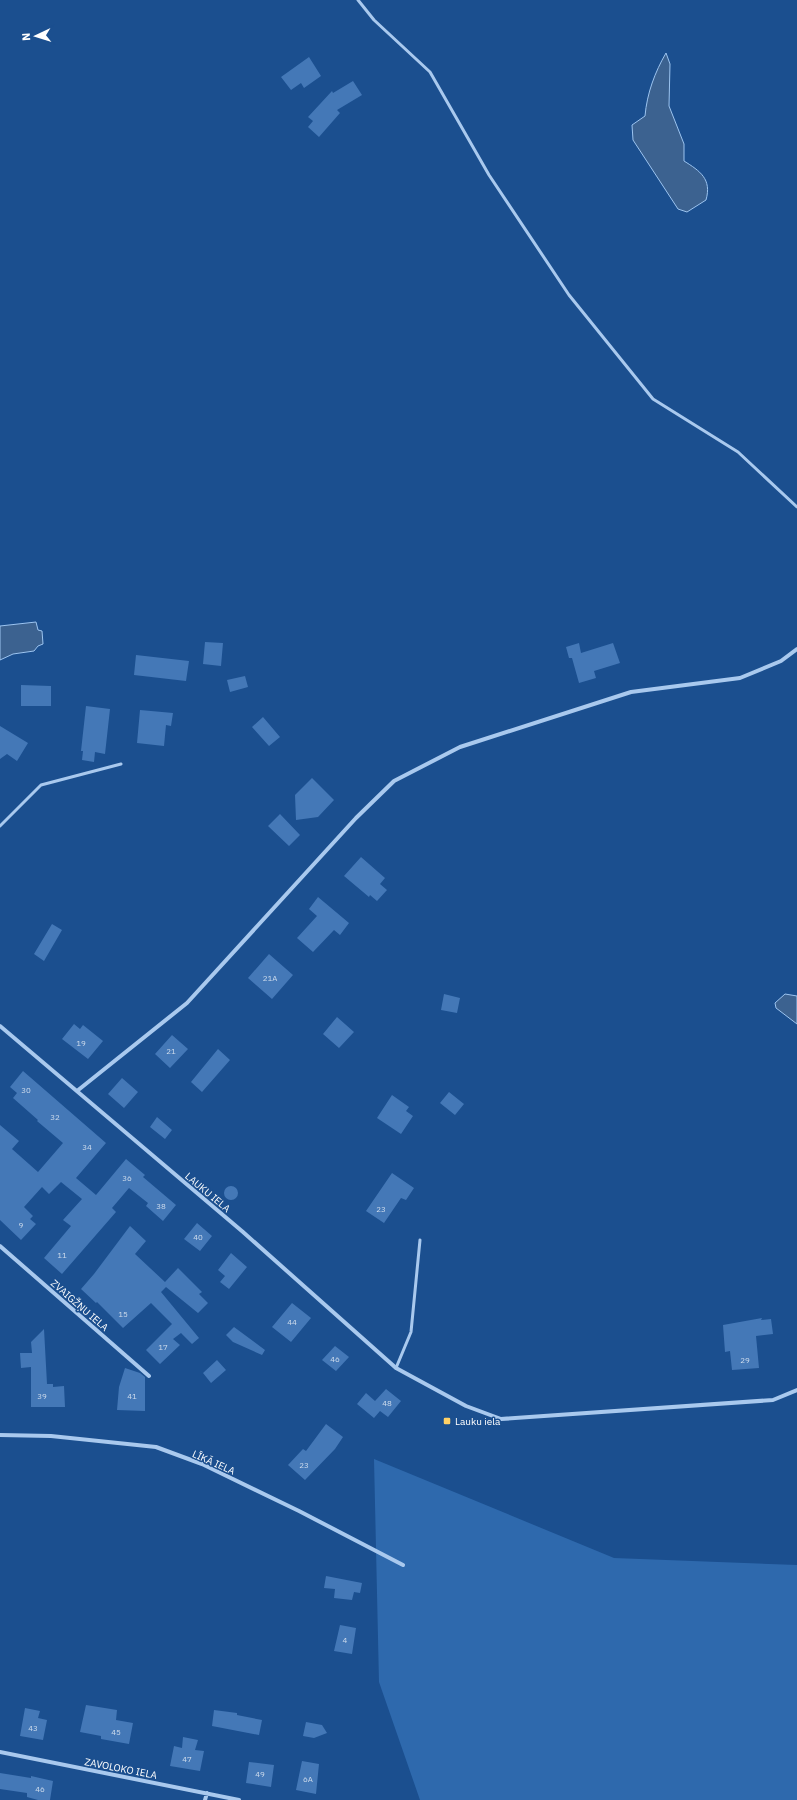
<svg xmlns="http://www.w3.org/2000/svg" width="797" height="1800" viewBox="0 0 797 1800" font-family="'IBM Plex Sans',sans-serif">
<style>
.green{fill:#2e69ad}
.water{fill:#3c6290;stroke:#9cc4f0}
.building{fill:#4478b7}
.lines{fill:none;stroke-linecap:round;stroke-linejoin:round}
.service{stroke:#a9c9ee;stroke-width:3}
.minor{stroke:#a9c9ee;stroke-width:4}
.poi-dot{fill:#ffd166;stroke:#1b4f8f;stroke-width:1.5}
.labels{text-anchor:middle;stroke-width:3;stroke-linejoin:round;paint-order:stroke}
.number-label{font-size:8px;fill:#d0dded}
.street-label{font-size:10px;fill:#fff;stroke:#1b4f8f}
.poi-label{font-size:10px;fill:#fff;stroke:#1b4f8f;text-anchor:start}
</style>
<rect width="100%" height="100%" fill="#1b4f8f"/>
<!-- green -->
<path class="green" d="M 374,1459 L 614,1558 L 797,1565 L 797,1800 L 420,1800 L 379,1682 Z"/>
<!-- water -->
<path class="water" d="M 666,53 L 670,64 L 669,106 L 684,144 L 684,161 C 700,171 712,179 706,200 L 687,212 L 678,209 L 633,140 L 632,125 L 645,116 C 647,93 655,72 666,53 Z
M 36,622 L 38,630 L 42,631 L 43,644 L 38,646 L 34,651 L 13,654 L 0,660 L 0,626 Z
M 785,994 L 797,996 L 797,1024 L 776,1008 L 775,1003 Z"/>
<!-- building -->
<path class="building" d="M 309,57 L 321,76 L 304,88 L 301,83 L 291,90 L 281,77 Z
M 353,81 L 362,95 L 337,110 L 340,113 L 319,137 L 308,127 L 313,121 L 308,117 L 332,91 L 333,93 Z
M 205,642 L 223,643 L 221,666 L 203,664 Z
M 579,643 L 581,653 L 613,643 L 620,663 L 594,671 L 596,678 L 579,683 L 572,658 L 569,658 L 566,647 Z
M 136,655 L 189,661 L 186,681 L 134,675 Z
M 245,676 L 248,687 L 230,692 L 227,680 Z
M 21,685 L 51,686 L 51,706 L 21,706 Z
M 86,706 L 110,709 L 105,754 L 95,752 L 94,762 L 82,760 L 83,751 L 81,751 Z
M 140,710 L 173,713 L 171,726 L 166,725 L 164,746 L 137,743 Z
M 263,717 L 280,737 L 269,746 L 252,727 Z
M 0,726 L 28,743 L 17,761 L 7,754 L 0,759 Z
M 312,778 L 334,800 L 318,817 L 296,820 L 295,795 Z
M 280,814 L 300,835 L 289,846 L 268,826 Z
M 361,857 L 385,878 L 380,884 L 387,890 L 377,901 L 370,895 L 369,897 L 344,876 Z
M 318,897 L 349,923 L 340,935 L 334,930 L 313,952 L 297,938 L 317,916 L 309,909 Z
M 52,924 L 62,930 L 44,961 L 34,954 Z
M 269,954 L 293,975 L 272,999 L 248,978 Z
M 444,994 L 460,998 L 457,1013 L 441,1010 Z
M 337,1017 L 354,1032 L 339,1048 L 323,1034 Z
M 74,1024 L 80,1029 L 83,1025 L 103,1041 L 88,1059 L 62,1039 Z
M 172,1035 L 188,1049 L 170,1068 L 155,1054 Z
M 218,1049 L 230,1060 L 202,1092 L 191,1082 Z
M 23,1071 L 106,1143 L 76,1178 L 96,1195 L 126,1159 L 145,1175 L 143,1177 L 176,1205 L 163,1221 L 146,1206 L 148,1203 L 129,1188 L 112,1208 L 116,1212 L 62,1274 L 44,1258 L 71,1226 L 63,1220 L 82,1199 L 61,1182 L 49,1194 L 42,1187 L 24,1207 L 33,1216 L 30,1219 L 36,1224 L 21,1240 L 0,1220 L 0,1125 L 19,1141 L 12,1149 L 38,1172 L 63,1143 L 37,1121 L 38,1120 L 13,1098 L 17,1093 L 10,1087 Z
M 122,1078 L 138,1092 L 124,1108 L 108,1094 Z
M 449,1092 L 464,1104 L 455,1115 L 440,1103 Z
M 392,1095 L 409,1107 L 406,1111 L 413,1116 L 401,1134 L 377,1118 Z
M 157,1117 L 172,1130 L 165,1139 L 150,1127 Z
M 392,1173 L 414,1188 L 406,1200 L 401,1198 L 384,1223 L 366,1211 Z
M224 1193a7 7 0 1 1 14 0a7 7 0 1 1-14 0Z
M 197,1223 L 212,1236 L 200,1251 L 184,1239 Z
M 130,1226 L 146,1241 L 135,1254 L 165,1282 L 178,1268 L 202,1292 L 199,1294 L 208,1303 L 198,1313 L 166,1287 L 161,1292 L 199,1338 L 192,1344 L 181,1333 L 173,1339 L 180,1345 L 160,1364 L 146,1350 L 172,1324 L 151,1303 L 123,1328 L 97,1302 L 96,1303 L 81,1289 L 94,1274 Z
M 231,1253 L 247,1267 L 229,1289 L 220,1282 L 225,1276 L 218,1270 Z
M 292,1303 L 311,1318 L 291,1342 L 272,1327 Z
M 762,1318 L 761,1320 L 771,1319 L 773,1334 L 756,1336 L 759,1368 L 732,1370 L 730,1351 L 725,1352 L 723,1325 Z
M 234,1327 L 265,1350 L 262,1355 L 233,1342 L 226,1335 Z
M 44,1329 L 47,1384 L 53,1384 L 53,1387 L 64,1386 L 65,1407 L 31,1407 L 31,1367 L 21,1368 L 20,1353 L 32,1353 L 31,1342 Z
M 335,1346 L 349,1357 L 336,1371 L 322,1360 Z
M 217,1360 L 226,1370 L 211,1383 L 203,1373 Z
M 125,1368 L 140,1373 L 145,1377 L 145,1411 L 117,1410 L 119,1387 Z
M 386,1389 L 401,1401 L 388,1417 L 380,1411 L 374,1418 L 357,1404 L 366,1393 L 375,1401 Z
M 326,1424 L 343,1437 L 335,1449 L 305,1480 L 288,1465 L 303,1449 L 306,1451 Z
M 326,1576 L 362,1583 L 360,1593 L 354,1592 L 352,1600 L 334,1598 L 335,1589 L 324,1588 Z
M 340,1625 L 356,1628 L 352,1654 L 334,1651 Z
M 86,1705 L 117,1710 L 116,1720 L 133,1723 L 129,1744 L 101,1739 L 101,1736 L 80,1732 Z
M 25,1708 L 40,1711 L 38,1718 L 47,1720 L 43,1740 L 20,1736 Z
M 214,1710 L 237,1713 L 237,1715 L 262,1720 L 259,1735 L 212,1726 Z
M 306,1722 L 322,1725 L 327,1733 L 314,1738 L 303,1736 Z
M 183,1737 L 198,1740 L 195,1750 L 204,1751 L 200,1771 L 170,1766 L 174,1746 L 182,1748 Z
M 302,1761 L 319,1764 L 316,1794 L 296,1790 Z
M 249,1762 L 274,1765 L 271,1787 L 246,1783 Z
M 0,1773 L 31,1778 L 31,1776 L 53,1781 L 50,1800 L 38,1800 L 27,1797 L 27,1793 L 0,1789 Z"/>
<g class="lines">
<!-- service -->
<path class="service" d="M 358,0 L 374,20 L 430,72 L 489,175 L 569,295 L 653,399 L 738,452 L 797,507
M 0,826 L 41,785 L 121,764
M 396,1368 L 411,1332 L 420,1240"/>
<!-- minor -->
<path class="minor" d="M 0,1026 L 243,1232 L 396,1368 L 466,1406 L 501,1419 L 773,1400 L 797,1390
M 77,1091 L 187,1003 L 356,818 L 394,781 L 460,747 L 631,692 L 740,678 L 781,661 L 797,649
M 0,1246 L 149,1376
M 0,1435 L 51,1436 L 156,1447 L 202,1464 L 299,1511 L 403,1565
M 0,1752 L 239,1800
M 205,1800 L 207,1793"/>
</g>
<!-- markers -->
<rect class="poi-dot" x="443" y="1417" width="8" height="8" rx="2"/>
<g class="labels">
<!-- number labels -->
<g class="number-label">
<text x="270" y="981">21A</text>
<text x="81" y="1046">19</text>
<text x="171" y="1054">21</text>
<text x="26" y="1093">30</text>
<text x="55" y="1120">32</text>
<text x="87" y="1150">34</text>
<text x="127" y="1181">36</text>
<text x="161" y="1209">38</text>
<text x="381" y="1212">23</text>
<text x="21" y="1228">9</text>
<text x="198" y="1240">40</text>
<text x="62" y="1258">11</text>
<text x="123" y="1317">15</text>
<text x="292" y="1325">44</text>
<text x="163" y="1350">17</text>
<text x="335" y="1362">46</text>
<text x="745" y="1363">29</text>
<text x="42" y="1399">39</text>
<text x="132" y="1399">41</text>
<text x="387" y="1406">48</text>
<text x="304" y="1468">23</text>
<text x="345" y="1643">4</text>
<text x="33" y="1731">43</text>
<text x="116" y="1735">45</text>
<text x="187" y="1762">47</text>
<text x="260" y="1777">49</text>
<text x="308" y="1782">6A</text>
<text x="40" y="1792">46</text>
</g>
<!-- street labels -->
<g class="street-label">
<text transform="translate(208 1192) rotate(40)" y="4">LAUKU IELA</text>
<text transform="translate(80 1305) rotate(41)" y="4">ZVAIGŽŅU IELA</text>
<text transform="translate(214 1462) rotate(24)" y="4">LĪKĀ IELA</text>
<text transform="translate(121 1768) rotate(11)" y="4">ZAVOLOKO IELA</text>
</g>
<!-- poi labels -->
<g class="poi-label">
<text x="455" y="1425">Lauku iela</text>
</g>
</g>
<!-- north arrow -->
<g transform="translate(36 36) rotate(266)" stroke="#1b4f8f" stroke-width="3" paint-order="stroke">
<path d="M0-3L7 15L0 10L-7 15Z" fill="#ffffff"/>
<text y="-6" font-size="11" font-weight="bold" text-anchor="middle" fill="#ffffff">N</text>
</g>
</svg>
